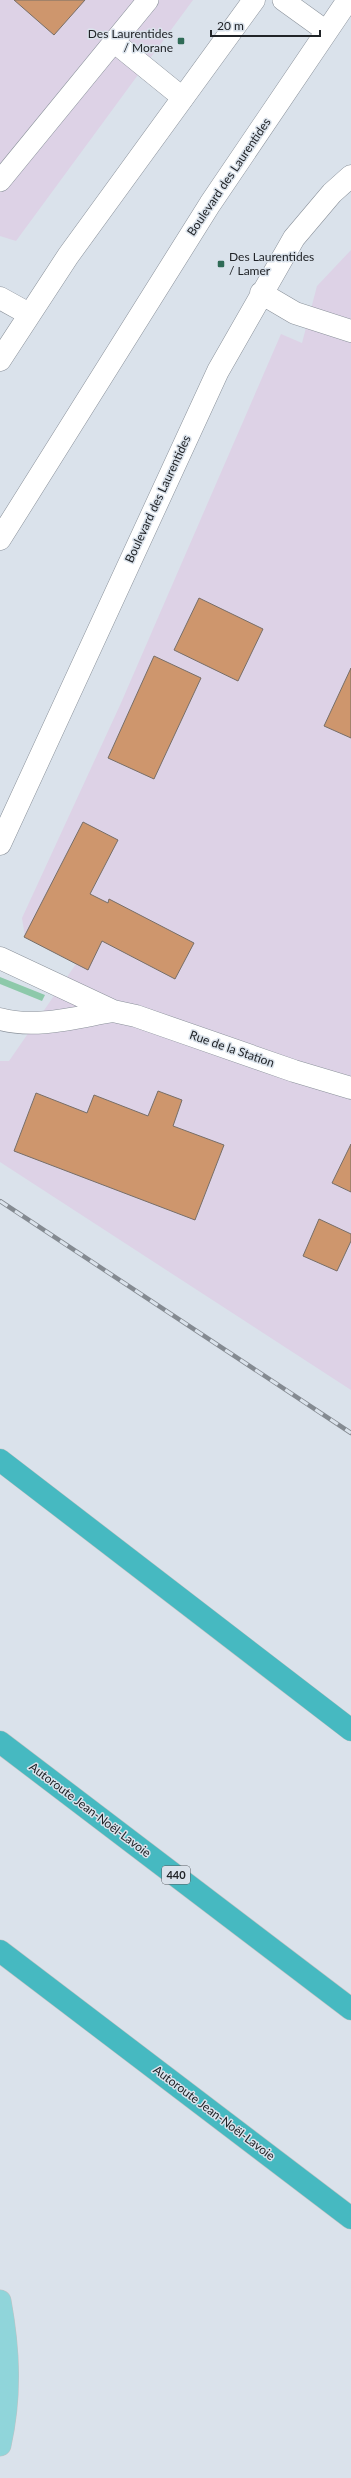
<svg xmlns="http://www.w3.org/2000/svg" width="351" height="2478" viewBox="0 0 351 2478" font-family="Lato,sans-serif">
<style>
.industrial{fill:#ddd2e6}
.green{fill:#8dc9aa}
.building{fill:#ce966d;stroke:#776e67}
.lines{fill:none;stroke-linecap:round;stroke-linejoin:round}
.lane-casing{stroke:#8a919a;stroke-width:22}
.street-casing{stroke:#8a919a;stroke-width:23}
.secondary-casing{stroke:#8a919a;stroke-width:23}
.primary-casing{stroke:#c1c2c3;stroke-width:23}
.highway-casing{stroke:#c1c2c3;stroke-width:23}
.lane{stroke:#fff;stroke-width:21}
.street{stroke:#fff;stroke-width:22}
.secondary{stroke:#fff;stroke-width:22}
.primary{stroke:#90d5da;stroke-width:22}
.highway{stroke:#46b9c1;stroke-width:22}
.rail-casing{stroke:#848a91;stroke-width:4.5}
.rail{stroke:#dae2eb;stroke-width:3;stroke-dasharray:9;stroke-linecap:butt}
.poi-dot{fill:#2f6b56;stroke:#dae2eb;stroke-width:1.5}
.labels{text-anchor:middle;stroke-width:3;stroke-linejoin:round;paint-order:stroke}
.shield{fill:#dae2eb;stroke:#585d62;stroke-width:1}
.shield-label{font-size:11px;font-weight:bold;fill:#212428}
.poi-label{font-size:12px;fill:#212428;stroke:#dae2eb;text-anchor:end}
.street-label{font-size:12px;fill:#212428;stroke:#dae2eb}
</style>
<rect width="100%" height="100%" fill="#dae2eb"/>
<!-- industrial -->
<path class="industrial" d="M 0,0 L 193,0 L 16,241 L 0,236 Z
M 351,250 L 351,1390 L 0,1162 L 0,1061 L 9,1061 L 78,961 L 25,937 L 22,918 L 121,703 L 281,334 L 302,343 L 317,286 Z"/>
<!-- green -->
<path class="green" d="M 0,977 L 45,995 L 42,1001 L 0,984 Z"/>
<!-- building -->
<path class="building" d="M 14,0 L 85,0 L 54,35 Z
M 199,598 L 263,629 L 238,681 L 174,650 Z
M 154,656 L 201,678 L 154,779 L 108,758 Z
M 351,668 L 351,738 L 324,726 Z
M 83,822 L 118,840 L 90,894 L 108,903 L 109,899 L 194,943 L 175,979 L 102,941 L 88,970 L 24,937 Z
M 158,1091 L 182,1100 L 173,1126 L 224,1145 L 195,1220 L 14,1151 L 36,1093 L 87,1113 L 94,1095 L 148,1116 Z
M 351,1144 L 351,1192 L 332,1183 Z
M 319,1219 L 351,1234 L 351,1241 L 337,1271 L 303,1256 Z"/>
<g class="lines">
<!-- lane casing -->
<g class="lane-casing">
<path id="lane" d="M 283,0 L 326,31
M 114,42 L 183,98
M 0,181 L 148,0"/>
</g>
<!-- street casing -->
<g class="street-casing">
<path id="street" d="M 261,293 L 295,313 L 351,331
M 0,298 L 29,314
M 0,844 L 218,371 L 294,238 L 332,193 L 351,176
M 0,958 L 113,1011 L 136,1016 L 294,1071 L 351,1088
M 0,1019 C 36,1029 77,1017 113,1011"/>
</g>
<!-- secondary casing -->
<g class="secondary-casing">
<path id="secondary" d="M 0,360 L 68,256 L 254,0
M 0,539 L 210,204 L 348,0"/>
</g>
<!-- primary casing -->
<g class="primary-casing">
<path id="primary" d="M 0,2301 C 9,2350 11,2396 0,2445"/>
</g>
<!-- highway casing -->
<g class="highway-casing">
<path id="highway" d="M 0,1460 L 351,1730
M 0,1742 L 351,2009
M 0,1951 L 351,2218"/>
</g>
<!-- lane -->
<use href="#lane" class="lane"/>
<!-- street -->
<use href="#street" class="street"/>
<!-- secondary -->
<use href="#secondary" class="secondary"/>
<!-- primary -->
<use href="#primary" class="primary"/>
<!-- highway -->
<use href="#highway" class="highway"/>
<!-- rail casing -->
<g class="rail-casing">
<path id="rail" d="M 0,1201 L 351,1433"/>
</g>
<!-- rail -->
<use href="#rail" class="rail"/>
</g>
<!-- markers -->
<g class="poi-dot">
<rect x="177" y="37" width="8" height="8" rx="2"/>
<rect x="217" y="260" width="8" height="8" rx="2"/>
</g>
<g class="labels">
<!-- shield labels -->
<rect class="shield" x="162" y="1866" width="28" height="18" rx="3"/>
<g class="shield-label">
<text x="176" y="1879">440</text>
</g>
<!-- poi labels -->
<g class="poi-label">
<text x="173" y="38">Des Laurentides<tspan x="173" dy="14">/ Morane</tspan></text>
<text x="229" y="261" text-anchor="start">Des Laurentides<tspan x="229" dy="14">/ Lamer</tspan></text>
</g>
<!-- street labels -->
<g class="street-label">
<text transform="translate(229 177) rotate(-56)" y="4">Boulevard des Laurentides</text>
<text transform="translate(158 499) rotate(-65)" y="4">Boulevard des Laurentides</text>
<text transform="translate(232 1049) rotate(19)" y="4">Rue de la Station</text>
<text transform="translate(90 1810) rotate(37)" y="4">Autoroute Jean-Noël-Lavoie</text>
<text transform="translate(214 2113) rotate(37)" y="4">Autoroute Jean-Noël-Lavoie</text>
</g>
</g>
<!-- scale -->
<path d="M211 30v6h109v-6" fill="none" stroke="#212428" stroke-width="2"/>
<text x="217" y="30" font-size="12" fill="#212428" stroke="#dae2eb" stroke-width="3" paint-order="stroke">20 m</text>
</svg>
